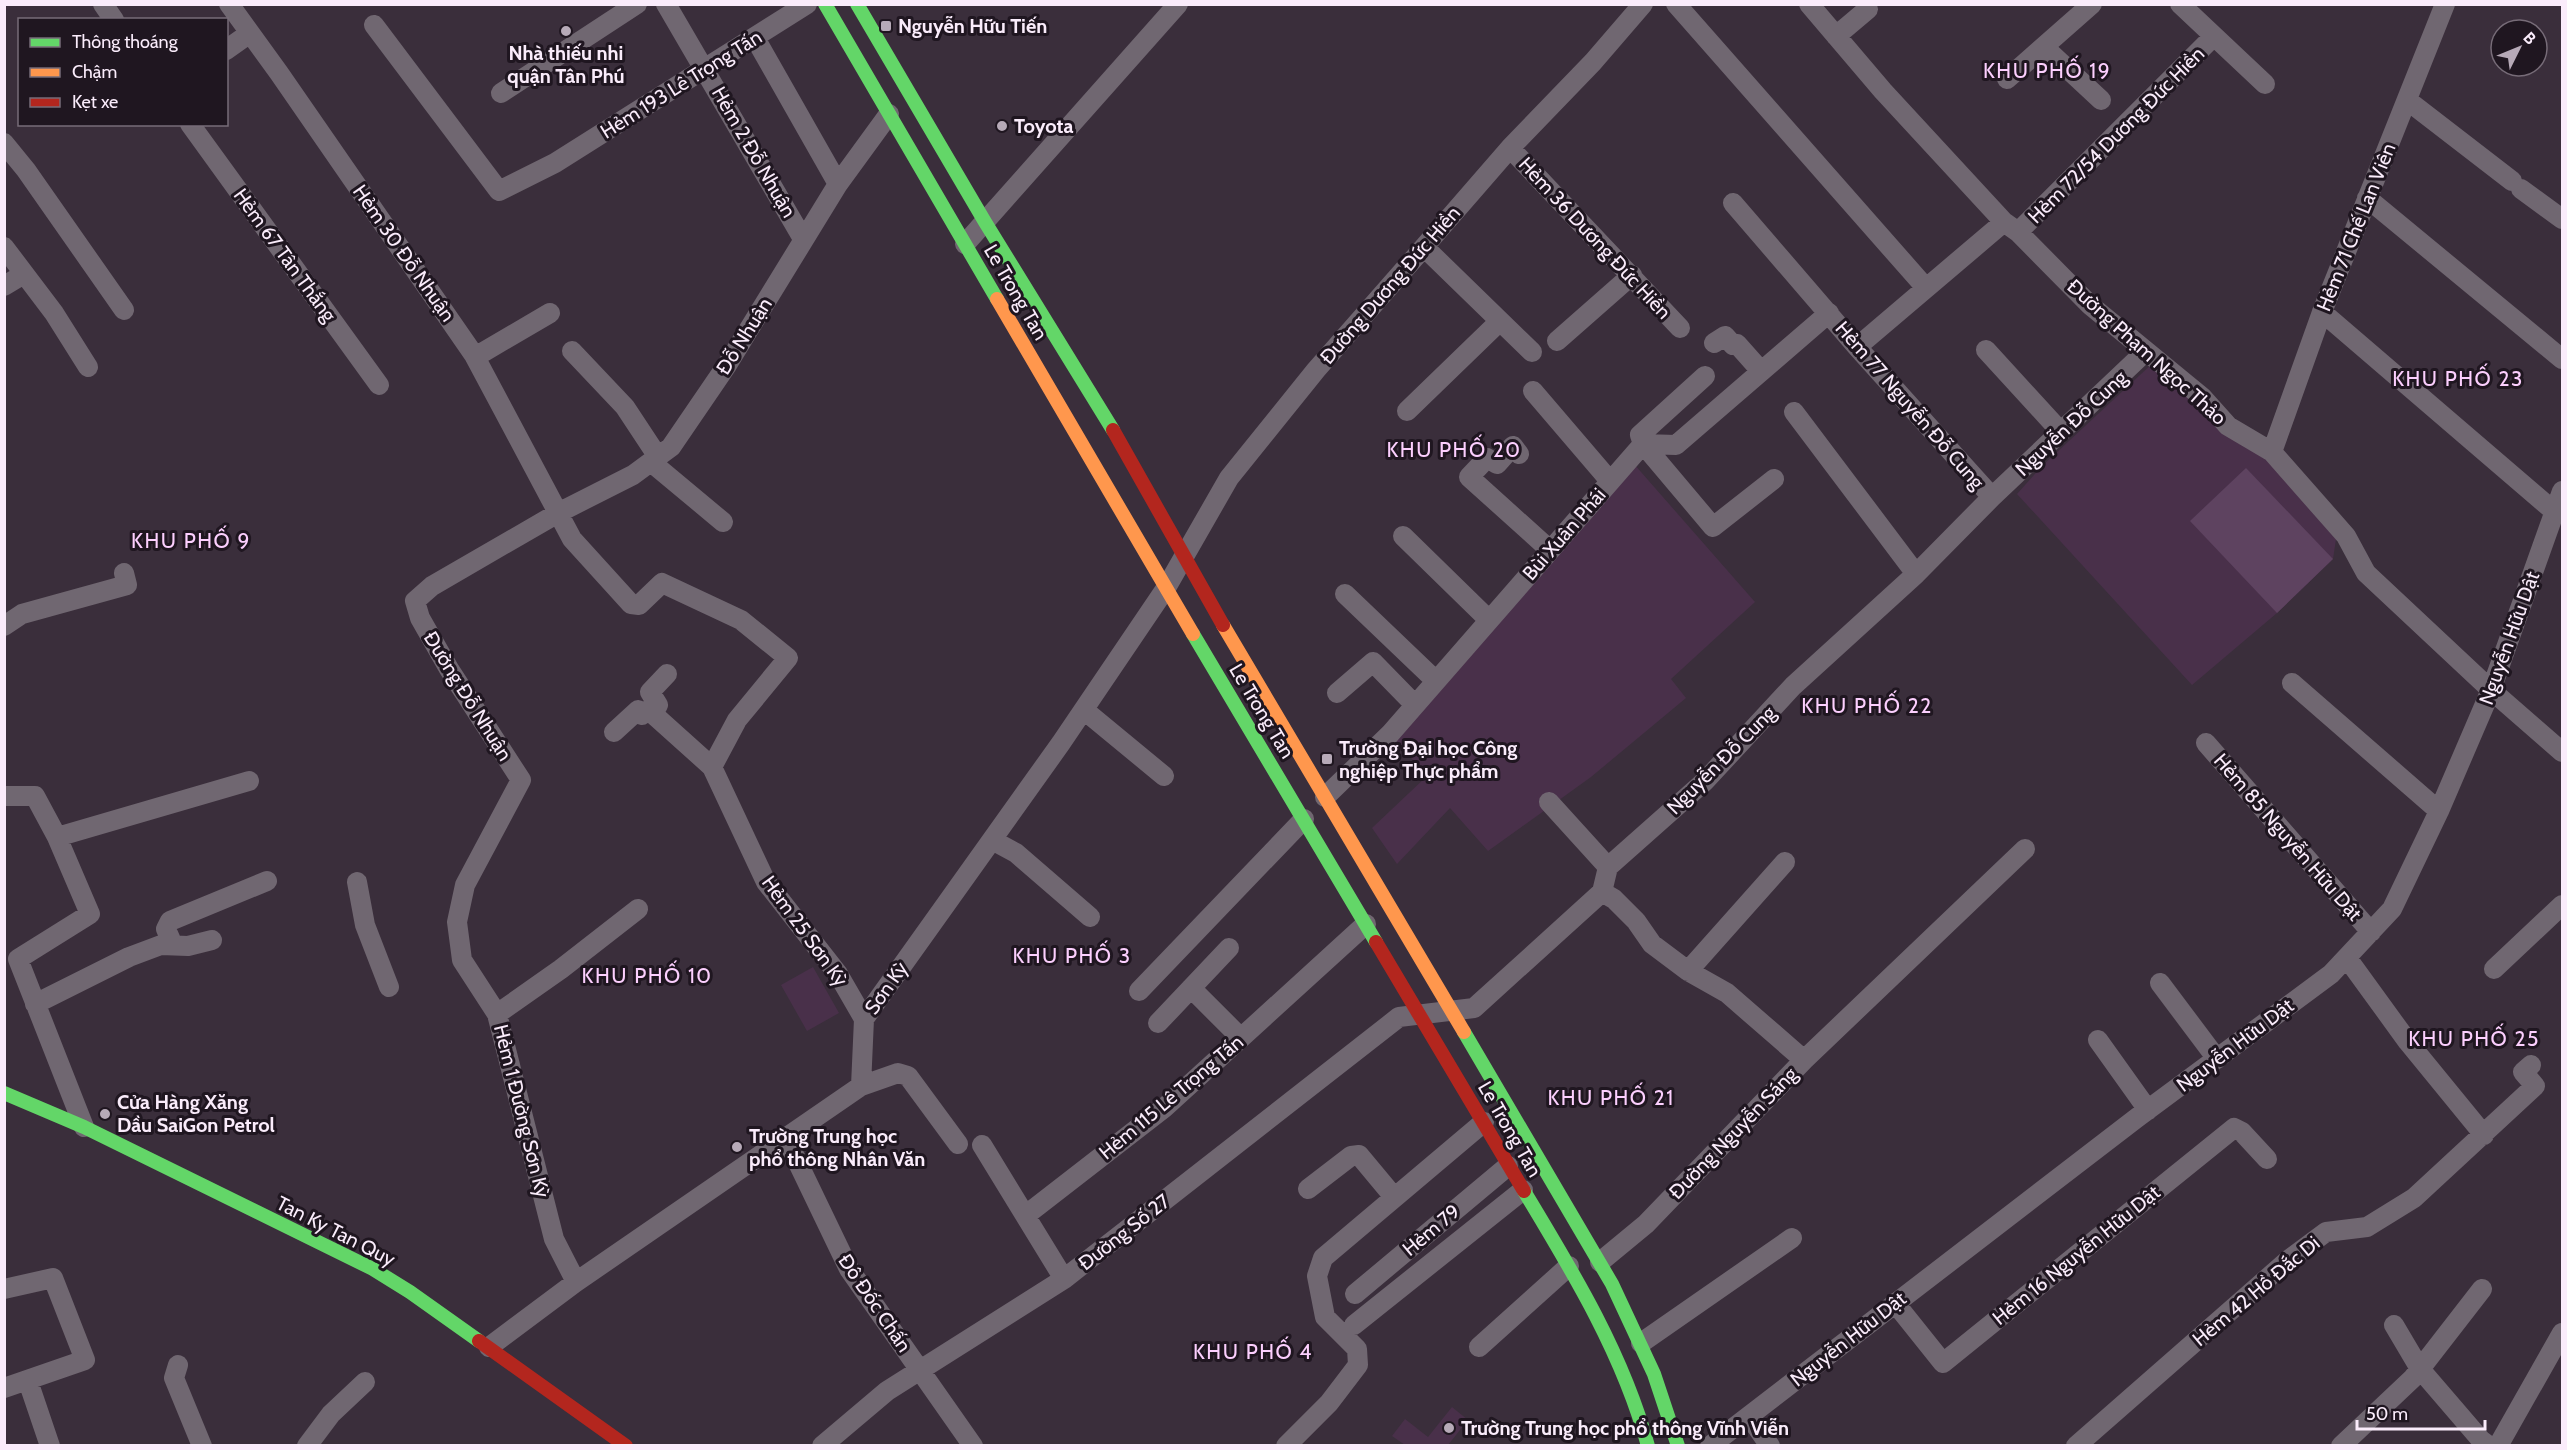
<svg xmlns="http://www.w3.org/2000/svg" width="2567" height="1450" viewBox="0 0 2567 1450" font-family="Cabin,sans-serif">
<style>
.built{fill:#49304a}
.garden{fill:#5e4360}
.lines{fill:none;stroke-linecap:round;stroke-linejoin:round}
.street{stroke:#706771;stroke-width:20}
.fast{stroke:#63d668;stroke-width:14}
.slow{stroke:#ff974d;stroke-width:14}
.jam{stroke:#b3261e;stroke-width:14}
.poi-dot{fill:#b7aab8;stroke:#1f1620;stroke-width:2}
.labels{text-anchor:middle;stroke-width:6;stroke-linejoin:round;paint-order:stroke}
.poi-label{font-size:20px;font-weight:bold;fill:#faecfb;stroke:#1f1620;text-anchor:start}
.street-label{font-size:20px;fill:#faecfb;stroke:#1f1620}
.neighbourhood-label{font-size:21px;letter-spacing:1.5px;fill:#fccffe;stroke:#1f1620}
</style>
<rect width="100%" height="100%" fill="#3a2e3b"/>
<!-- built -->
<path class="built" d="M 2154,362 L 2272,463 L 2336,539 L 2333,559 L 2277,613 L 2192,685 L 2017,494 L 2041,467 Z
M 1634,464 L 1755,602 L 1671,679 L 1686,698 L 1591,777 L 1488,851 L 1450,808 L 1397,864 L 1372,828 L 1427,776 L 1390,734 Z
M 813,967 L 839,1013 L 807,1031 L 781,985 Z
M 1452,1407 L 1468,1420 L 1448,1445 L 1405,1445 L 1392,1436 L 1405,1419 L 1428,1437 Z"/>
<!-- garden -->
<path class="garden" d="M 2246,468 L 2333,559 L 2277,613 L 2190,521 Z"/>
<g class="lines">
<!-- street -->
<path class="street" d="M 103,4 L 114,20
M 229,4 L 279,73 L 474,355 L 572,539 L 631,604 L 639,605 L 662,583 L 741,620 L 788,658 L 737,720 L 712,767 L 766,882 L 838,974 L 864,1019
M 666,4 L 803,239
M 1676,4 L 1926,288
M 1809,4 L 1883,91 L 2004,222 L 2018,232 L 2090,305 L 2202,397 L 2228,426 L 2272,452 L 2346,536 L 2366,573 L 2491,690 L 2562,752
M 2180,4 L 2265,84
M 374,25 L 499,191 L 555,163 L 807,4
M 1836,36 L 1868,9
M 755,38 L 838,184
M 2044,47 L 2101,100
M 226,50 L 250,33
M 2007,79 L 2092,4
M 501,93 L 637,4
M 2407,100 L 2512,181
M 190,124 L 379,385
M 4,143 L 26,170 L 124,310
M 1510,148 L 1680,328
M 2521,189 L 2562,219
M 2367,198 L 2562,359
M 1733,203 L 1857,347 L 1992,497
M 2018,232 L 2213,37
M 965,244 L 1178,4
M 4,247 L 54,313 L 88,367
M 1424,247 L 1532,352
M 4,286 L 24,274
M 2322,312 L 2555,512
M 1557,341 L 1632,275
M 1714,343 L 1725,336 L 1733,345 L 1737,344 L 1761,371
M 1857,347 L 2004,222
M 1986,350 L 2061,432
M 572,351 L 625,407 L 658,457
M 475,357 L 550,313
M 1705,376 L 1640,435 L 1643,444 L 1713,527 L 1774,479
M 1533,391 L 1610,481
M 1407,411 L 1500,321
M 1794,412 L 1916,574
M 2272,452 L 2322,312 L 2445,4
M 1519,454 L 1513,446 L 1497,464 L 1487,458 L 1469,477 L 1550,550
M 651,462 L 723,522
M 1403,536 L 1489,620
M 1345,594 L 1436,681
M 4,626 L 22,614 L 127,585 L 124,573
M 2292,683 L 2439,811
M 1337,693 L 1373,662 L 1415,705
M 1084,710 L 1164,776
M 653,714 L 712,767
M 653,714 L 658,705 L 650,692 L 667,674
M 614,732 L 638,710 L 642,715 L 647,711 L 653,714
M 2206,743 L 2371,932
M 4,796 L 35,796 L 57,837 L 90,914 L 18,959 L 84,1127
M 1325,797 L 1390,734 L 1643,444 L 1676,445 L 1829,313
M 1549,802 L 1608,867
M 57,837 L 249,781
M 992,840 L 1016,853 L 1090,917
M 357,882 L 365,925 L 389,987
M 173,945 L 166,929 L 170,921 L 267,881
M 2347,958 L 2408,1042 L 2484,1135
M 2494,969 L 2562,905
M 1688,971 L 1785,862
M 2160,983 L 2217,1059
M 1191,988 L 1241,1038
M 1139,991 L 1304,819
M 35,1004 L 129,957 L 161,945 L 188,946 L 212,940
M 497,1014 L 561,969 L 638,909
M 1158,1023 L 1229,948
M 2098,1040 L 2148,1110
M 1804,1060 L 2025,849
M 861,1086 L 898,1073 L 908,1076 L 958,1144
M 786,1138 L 849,1269 L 973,1446
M 982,1145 L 1064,1279
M 1308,1189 L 1351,1156 L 1359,1155 L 1394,1197
M 1026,1215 L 1164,1108 L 1366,924
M 1600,1262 L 1646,1224 L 1804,1060 L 1727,993 L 1688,971 L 1652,944 L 1636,921 L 1614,899 L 1602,892
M 576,1282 L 554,1239 L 497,1014 L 462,960 L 457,922 L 465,885 L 521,780 L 449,669 L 420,618 L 415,601 L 432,586 L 558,513 L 633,475 L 671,447 L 727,365 L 838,184 L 889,114
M 4,1289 L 53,1278 L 85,1360 L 4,1388
M 1355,1294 L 1508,1166
M 1895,1303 L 1943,1363 L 2234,1128 L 2242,1132 L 2267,1159
M 1354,1325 L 1523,1190
M 2394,1325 L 2420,1369 L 2481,1440 L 2489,1446
M 1641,1343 L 1792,1238
M 489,1347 L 576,1282 L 861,1086 L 864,1019 L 1061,743 L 1166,588 L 1229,478 L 1316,370 L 1424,247 L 1510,148 L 1593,62 L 1643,4
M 1479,1347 L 1569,1266
M 178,1365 L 174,1378 L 202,1446
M 28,1381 L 50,1446
M 1749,1416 L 1770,1446
M 307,1446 L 331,1414 L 365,1382
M 822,1446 L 887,1391 L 1064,1279 L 1399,1017 L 1474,1008 L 1602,892 L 1608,867 L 1705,781 L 1793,686 L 1916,574 L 1992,497 L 2145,352
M 1286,1446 L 1329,1403 L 1358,1365 L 1357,1349 L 1325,1317 L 1317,1276 L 1323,1258 L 1484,1122
M 1710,1446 L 2138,1117 L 2331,974 L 2392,909 L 2439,811 L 2491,690 L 2562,491
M 2076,1446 L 2287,1261 L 2326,1232 L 2367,1227 L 2414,1198 L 2535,1086 L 2523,1072 L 2531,1065
M 2341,1446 L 2413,1378 L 2482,1289
M 2498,1446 L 2562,1333"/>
<!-- fast -->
<path class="fast" d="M 825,4 L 997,299
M 857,4 L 985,222 L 1113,430
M 1193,634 L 1376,942
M 1464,1032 L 1612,1284 L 1654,1374 L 1678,1446
M 4,1093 L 84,1127 L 373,1269 L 410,1292 L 479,1341
M 1524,1191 C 1573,1272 1623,1354 1648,1446"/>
<!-- slow -->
<path class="slow" d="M 997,299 L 1193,634
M 1223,625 L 1464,1032"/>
<!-- jam -->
<path class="jam" d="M 1113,430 L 1223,625
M 1376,942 L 1524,1191
M 479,1341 L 626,1446"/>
</g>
<!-- markers -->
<g class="poi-dot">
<rect x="880" y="20" width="12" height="12" rx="3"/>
<circle cx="566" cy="31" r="6"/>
<circle cx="1002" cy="126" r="6"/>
<rect x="1321" y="753" width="12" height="12" rx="3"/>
<circle cx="105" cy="1114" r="6"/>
<circle cx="737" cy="1147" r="6"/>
<circle cx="1449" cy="1428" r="6"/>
</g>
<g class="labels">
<!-- poi labels -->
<g class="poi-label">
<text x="898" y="33">Nguyễn Hữu Tiến</text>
<text x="566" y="60" text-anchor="middle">Nhà thiếu nhi<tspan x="566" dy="23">quận Tân Phú</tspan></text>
<text x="1014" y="133">Toyota</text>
<text x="1339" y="755">Trường Đại học Công<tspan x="1339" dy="23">nghiệp Thực phẩm</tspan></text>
<text x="117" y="1109">Cửa Hàng Xăng<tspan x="117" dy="23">Dầu SaiGon Petrol</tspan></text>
<text x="749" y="1143">Trường Trung học<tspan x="749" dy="23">phổ thông Nhân Văn</tspan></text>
<text x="1461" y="1435">Trường Trung học phổ thông Vĩnh Viễn</text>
</g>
<!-- street labels -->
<g class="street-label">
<text transform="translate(681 84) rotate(-32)" y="7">Hẻm 193 Lê Trọng Tấn</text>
<text transform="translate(2116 135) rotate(-45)" y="7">Hẻm 72/54 Dương Đức Hiền</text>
<text transform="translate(754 152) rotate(60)" y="7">Hẻm 2 Đỗ Nhuận</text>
<text transform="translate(2356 227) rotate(-68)" y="7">Hẻm 71 Chế Lan Viên</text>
<text transform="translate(1595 238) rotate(47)" y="7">Hẻm 36 Dương Đức Hiền</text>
<text transform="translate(404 253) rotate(55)" y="7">Hẻm 30 Đỗ Nhuận</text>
<text transform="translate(285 255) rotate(54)" y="7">Hẻm 67 Tân Thắng</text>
<text transform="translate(1390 285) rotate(-49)" y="7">Đường Dương Đức Hiền</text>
<text transform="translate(1016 292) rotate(60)" y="7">Le Trong Tan</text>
<text transform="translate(744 336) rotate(-58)" y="7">Đỗ Nhuận</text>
<text transform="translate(2147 352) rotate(42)" y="7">Đường Phạm Ngọc Thảo</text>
<text transform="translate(1910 405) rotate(49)" y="7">Hẻm 77 Nguyễn Đỗ Cung</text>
<text transform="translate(2071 423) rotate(-43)" y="7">Nguyễn Đỗ Cung</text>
<text transform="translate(1564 534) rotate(-49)" y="7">Bùi Xuân Phái</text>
<text transform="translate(2509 638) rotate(-70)" y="7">Nguyễn Hữu Dật</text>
<text transform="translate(468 696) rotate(58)" y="7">Đường Đỗ Nhuận</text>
<text transform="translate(1262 711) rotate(59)" y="7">Le Trong Tan</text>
<text transform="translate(1721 760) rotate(-45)" y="7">Nguyễn Đỗ Cung</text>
<text transform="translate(2288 837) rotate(49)" y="7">Hẻm 85 Nguyễn Hữu Dật</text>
<text transform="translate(805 931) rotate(54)" y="7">Hẻm 25 Sơn Kỳ</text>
<text transform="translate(886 988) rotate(-55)" y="7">Sơn Kỳ</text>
<text transform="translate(2235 1045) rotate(-37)" y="7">Nguyễn Hữu Dật</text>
<text transform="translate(1171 1097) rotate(-40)" y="7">Hẻm 115 Lê Trọng Tấn</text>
<text transform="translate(522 1111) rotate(76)" y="7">Hẻm 1 Đường Sơn Kỳ</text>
<text transform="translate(1510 1129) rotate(60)" y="7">Le Trong Tan</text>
<text transform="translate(1733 1133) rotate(-46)" y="7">Đường Nguyễn Sáng</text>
<text transform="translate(1431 1230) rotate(-40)" y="7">Hẻm 79</text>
<text transform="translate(336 1231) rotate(27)" y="7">Tan Ky Tan Quy</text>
<text transform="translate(1124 1232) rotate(-38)" y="7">Đường Số 27</text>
<text transform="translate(2076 1255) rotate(-39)" y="7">Hẻm 16 Nguyễn Hữu Dật</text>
<text transform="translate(2256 1291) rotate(-40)" y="7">Hẻm 42 Hồ Đắc Di</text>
<text transform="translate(875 1303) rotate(56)" y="7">Đô Đốc Chấn</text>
<text transform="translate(1848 1339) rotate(-38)" y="7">Nguyễn Hữu Dật</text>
</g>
<!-- neighbourhood labels -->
<g class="neighbourhood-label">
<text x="2047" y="78">KHU PHỐ 19</text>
<text x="2458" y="386">KHU PHỐ 23</text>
<text x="1454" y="457">KHU PHỐ 20</text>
<text x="191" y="548">KHU PHỐ 9</text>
<text x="1867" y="713">KHU PHỐ 22</text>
<text x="1072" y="963">KHU PHỐ 3</text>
<text x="647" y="983">KHU PHỐ 10</text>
<text x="2474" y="1046">KHU PHỐ 25</text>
<text x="1611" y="1105">KHU PHỐ 21</text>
<text x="1253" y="1359">KHU PHỐ 4</text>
</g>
</g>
<!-- border -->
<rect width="2567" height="1450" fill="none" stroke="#faecfb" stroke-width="12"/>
<!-- legend -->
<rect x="18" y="18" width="210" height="108" fill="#1f1620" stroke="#776c78" stroke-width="1.5"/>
<rect x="30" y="38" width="30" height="9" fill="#63d668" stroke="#776c78" stroke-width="1.5"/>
<text x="72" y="48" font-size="18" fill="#faecfb">Thông thoáng</text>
<rect x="30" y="68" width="30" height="9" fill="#ff974d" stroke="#776c78" stroke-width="1.5"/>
<text x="72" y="78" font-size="18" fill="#faecfb">Chậm</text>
<rect x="30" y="98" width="30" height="9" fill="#b3261e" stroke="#776c78" stroke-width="1.5"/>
<text x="72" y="108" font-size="18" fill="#faecfb">Kẹt xe</text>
<!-- north arrow -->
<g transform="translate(2519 48) rotate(47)"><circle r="28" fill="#1f1620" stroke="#776c78" stroke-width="1.5"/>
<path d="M0-4.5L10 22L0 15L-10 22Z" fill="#b7aab8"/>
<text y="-9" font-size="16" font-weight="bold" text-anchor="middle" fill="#faecfb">B</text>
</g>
<!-- scale -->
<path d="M2357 1420v9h128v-9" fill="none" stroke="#faecfb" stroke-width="3"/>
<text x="2366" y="1420" font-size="18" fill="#faecfb" stroke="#1f1620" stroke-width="4.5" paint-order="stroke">50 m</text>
</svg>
